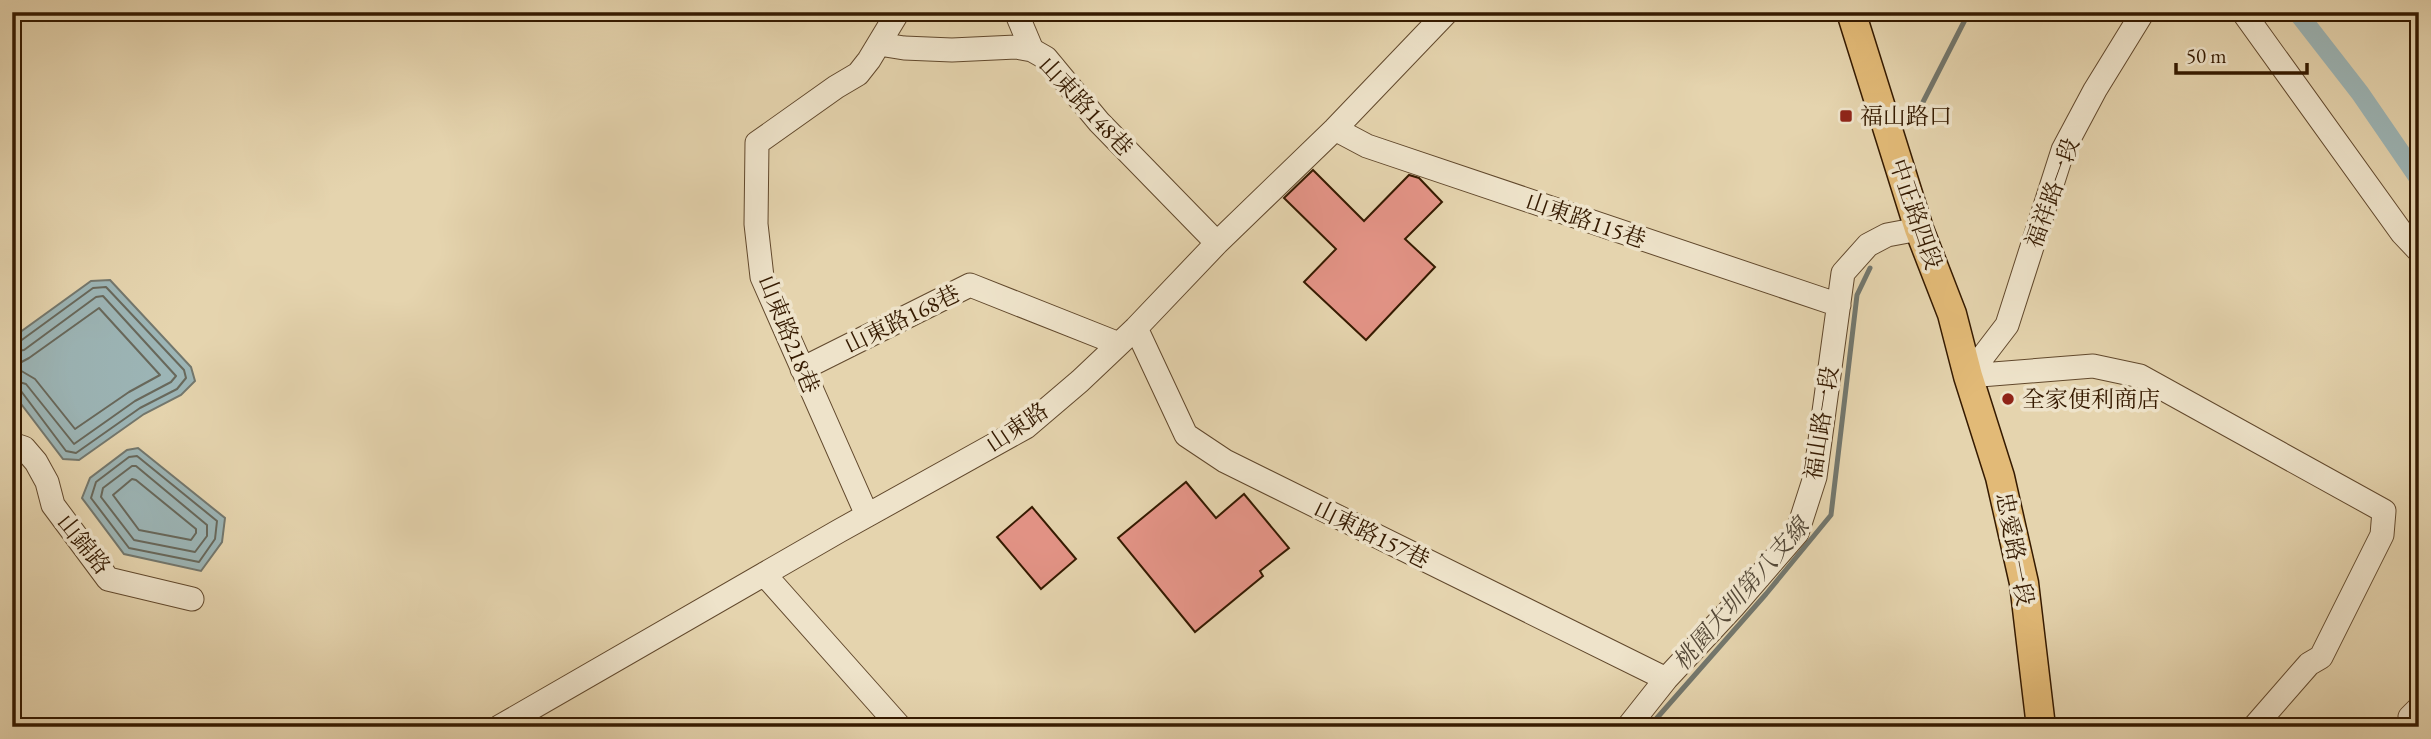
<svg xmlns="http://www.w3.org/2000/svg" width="2431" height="739" viewBox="0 0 2431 739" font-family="'EB Garamond','Noto Serif TC',serif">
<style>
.water{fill:#9cb5b6;stroke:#73776d;stroke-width:2}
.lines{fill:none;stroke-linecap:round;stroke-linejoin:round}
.shore{stroke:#68685b;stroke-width:2}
.stream{stroke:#73776d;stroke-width:5}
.canal{stroke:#9cb5b6;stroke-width:19}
.building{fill:#e49487;stroke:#351a00;stroke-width:2}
.minor-casing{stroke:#61482c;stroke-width:25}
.major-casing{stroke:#351a00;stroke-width:31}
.minor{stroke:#eee3ca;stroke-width:23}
.major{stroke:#e2ba77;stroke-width:28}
.poi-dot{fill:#8f2418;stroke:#eee3ca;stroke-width:2.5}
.labels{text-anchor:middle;stroke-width:7;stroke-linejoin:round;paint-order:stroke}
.street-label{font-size:23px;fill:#351a00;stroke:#eee3ca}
.poi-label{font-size:23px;fill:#351a00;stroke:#eee3ca;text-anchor:start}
.water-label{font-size:24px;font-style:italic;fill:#544837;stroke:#eee3ca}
</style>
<rect width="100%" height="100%" fill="#e5d4ae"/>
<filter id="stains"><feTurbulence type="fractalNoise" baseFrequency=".00286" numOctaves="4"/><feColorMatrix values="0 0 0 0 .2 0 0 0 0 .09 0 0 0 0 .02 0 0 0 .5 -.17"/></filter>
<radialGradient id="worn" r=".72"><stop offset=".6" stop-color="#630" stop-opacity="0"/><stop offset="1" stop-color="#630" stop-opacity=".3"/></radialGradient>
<!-- water -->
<path class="water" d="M 110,280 L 191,367 L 195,381 L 181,395 L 144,414 L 79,460 L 63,459 L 12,392 L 12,338 L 91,281 Z
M 138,448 L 225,518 L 222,542 L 201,571 L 124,554 L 82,498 L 90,478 L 127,450 Z"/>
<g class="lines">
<!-- shore -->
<path class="shore" d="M 99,308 L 160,375 L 129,392 L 75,429 L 35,379 L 18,369 L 16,365 L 29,358 Z
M 12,344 L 19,342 L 93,288 L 106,287 L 184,370 L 186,378 L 177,389 L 140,408 L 76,453 L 66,451 L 21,391 L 12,388
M 12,352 L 24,350 L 96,297 L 103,296 L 176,376 L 171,382 L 135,401 L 74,444 L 26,384 L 12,380
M 137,456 L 217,521 L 215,539 L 199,562 L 129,548 L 91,498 L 96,482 L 129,457 Z
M 132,466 L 136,466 L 207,525 L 207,536 L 195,552 L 134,540 L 101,497 L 103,488 Z
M 132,479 L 136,480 L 196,529 L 196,533 L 191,540 L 139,530 L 113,495 Z"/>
<!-- stream -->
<path class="stream" d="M 1922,104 L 1969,12
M 1649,727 L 1766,594 L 1831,515 L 1857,295 L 1870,268"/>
<!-- canal -->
<path class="canal" d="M 2297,12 L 2360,93 L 2419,179"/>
</g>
<!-- building -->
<path class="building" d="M 1313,170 L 1364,221 L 1409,175 L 1419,178 L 1442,202 L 1405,239 L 1435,267 L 1366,340 L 1304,282 L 1336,249 L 1284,198 Z
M 1186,482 L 1216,518 L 1244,494 L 1289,548 L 1260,571 L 1263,576 L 1195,632 L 1118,538 Z
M 1032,507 L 1076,559 L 1041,589 L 997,537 Z"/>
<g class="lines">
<!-- minor casing -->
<g class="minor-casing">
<path id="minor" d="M 1016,12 L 1032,50
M 2243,12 L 2402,233 L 2419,251
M 879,44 L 904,48 L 952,50 L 1016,47 L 1032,50 L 1046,58 L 1099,122 L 1217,243
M 1335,129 L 1367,146 L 1839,305
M 1136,328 L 1186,435 L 1225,461 L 1666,679
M 802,369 L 970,285 L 1119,344
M 1968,376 L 2093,366 L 2140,376 L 2384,511 L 2382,535 L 2321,657 L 2309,664 L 2254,727
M 1968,376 L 2007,325 L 2063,150 L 2095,90 L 2143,12
M 12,444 L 24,448 L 36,462 L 47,482 L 53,505 L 108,579 L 192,599
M 867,515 L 762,277 L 756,224 L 757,143 L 836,87 L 858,74 L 869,60 L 898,12
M 764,574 L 900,727
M 2410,717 L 2419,708
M 499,727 L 839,531 L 1026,427 L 1080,381 L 1136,328 L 1217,243 L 1335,129 L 1447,12
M 1628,727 L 1666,679 L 1733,607 L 1797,533 L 1815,477 L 1843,273 L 1868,245 L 1887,235 L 1919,229"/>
</g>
<!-- major casing -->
<g class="major-casing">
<path id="major" d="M 1851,12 L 1919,229 L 1952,314 L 1968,376 L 2000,477 L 2024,583 L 2041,727"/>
</g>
<!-- minor -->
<use href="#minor" class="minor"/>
<!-- major -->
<use href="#major" class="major"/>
</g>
<!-- markers -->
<g class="poi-dot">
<rect x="1839" y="109" width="14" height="14" rx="3.5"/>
<circle cx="2008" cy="399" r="7"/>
</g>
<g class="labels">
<!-- street labels -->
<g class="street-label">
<text transform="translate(1086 106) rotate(47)" y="8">山東路148巷</text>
<text transform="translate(2052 193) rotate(-70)" y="8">福祥路一段</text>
<text transform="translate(1916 214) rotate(71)" y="8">中正路四段</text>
<text transform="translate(1586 220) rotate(19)" y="8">山東路115巷</text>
<text transform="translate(902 319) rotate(-26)" y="8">山東路168巷</text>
<text transform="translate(789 334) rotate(68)" y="8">山東路218巷</text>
<text transform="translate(1821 423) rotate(-81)" y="8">福山路一段</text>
<text transform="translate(1017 427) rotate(-34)" y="8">山東路</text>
<text transform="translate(1372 534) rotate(26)" y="8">山東路157巷</text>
<text transform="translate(84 544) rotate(51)" y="8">山錦路</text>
<text transform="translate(2015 549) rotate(79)" y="8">忠愛路一段</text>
</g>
<!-- poi labels -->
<g class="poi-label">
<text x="1860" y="124">福山路口</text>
<text x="2022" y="407">全家便利商店</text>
</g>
<!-- water labels -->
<g class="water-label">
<text transform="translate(1741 594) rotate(-49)" y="8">桃園大圳第八支線</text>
</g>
</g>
<!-- margin -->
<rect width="2431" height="739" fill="none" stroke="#e5d4ae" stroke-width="42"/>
<rect x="14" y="14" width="2403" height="711" fill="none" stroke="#351a00" stroke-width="3.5"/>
<rect x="21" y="21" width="2389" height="697" fill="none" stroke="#351a00" stroke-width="2"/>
<!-- scale -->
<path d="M2176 63v10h131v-10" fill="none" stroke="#351a00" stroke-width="3.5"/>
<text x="2186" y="63" font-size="21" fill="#351a00" stroke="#eee3ca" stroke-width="5" paint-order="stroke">50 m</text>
<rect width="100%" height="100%" filter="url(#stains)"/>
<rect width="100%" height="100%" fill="url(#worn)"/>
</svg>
